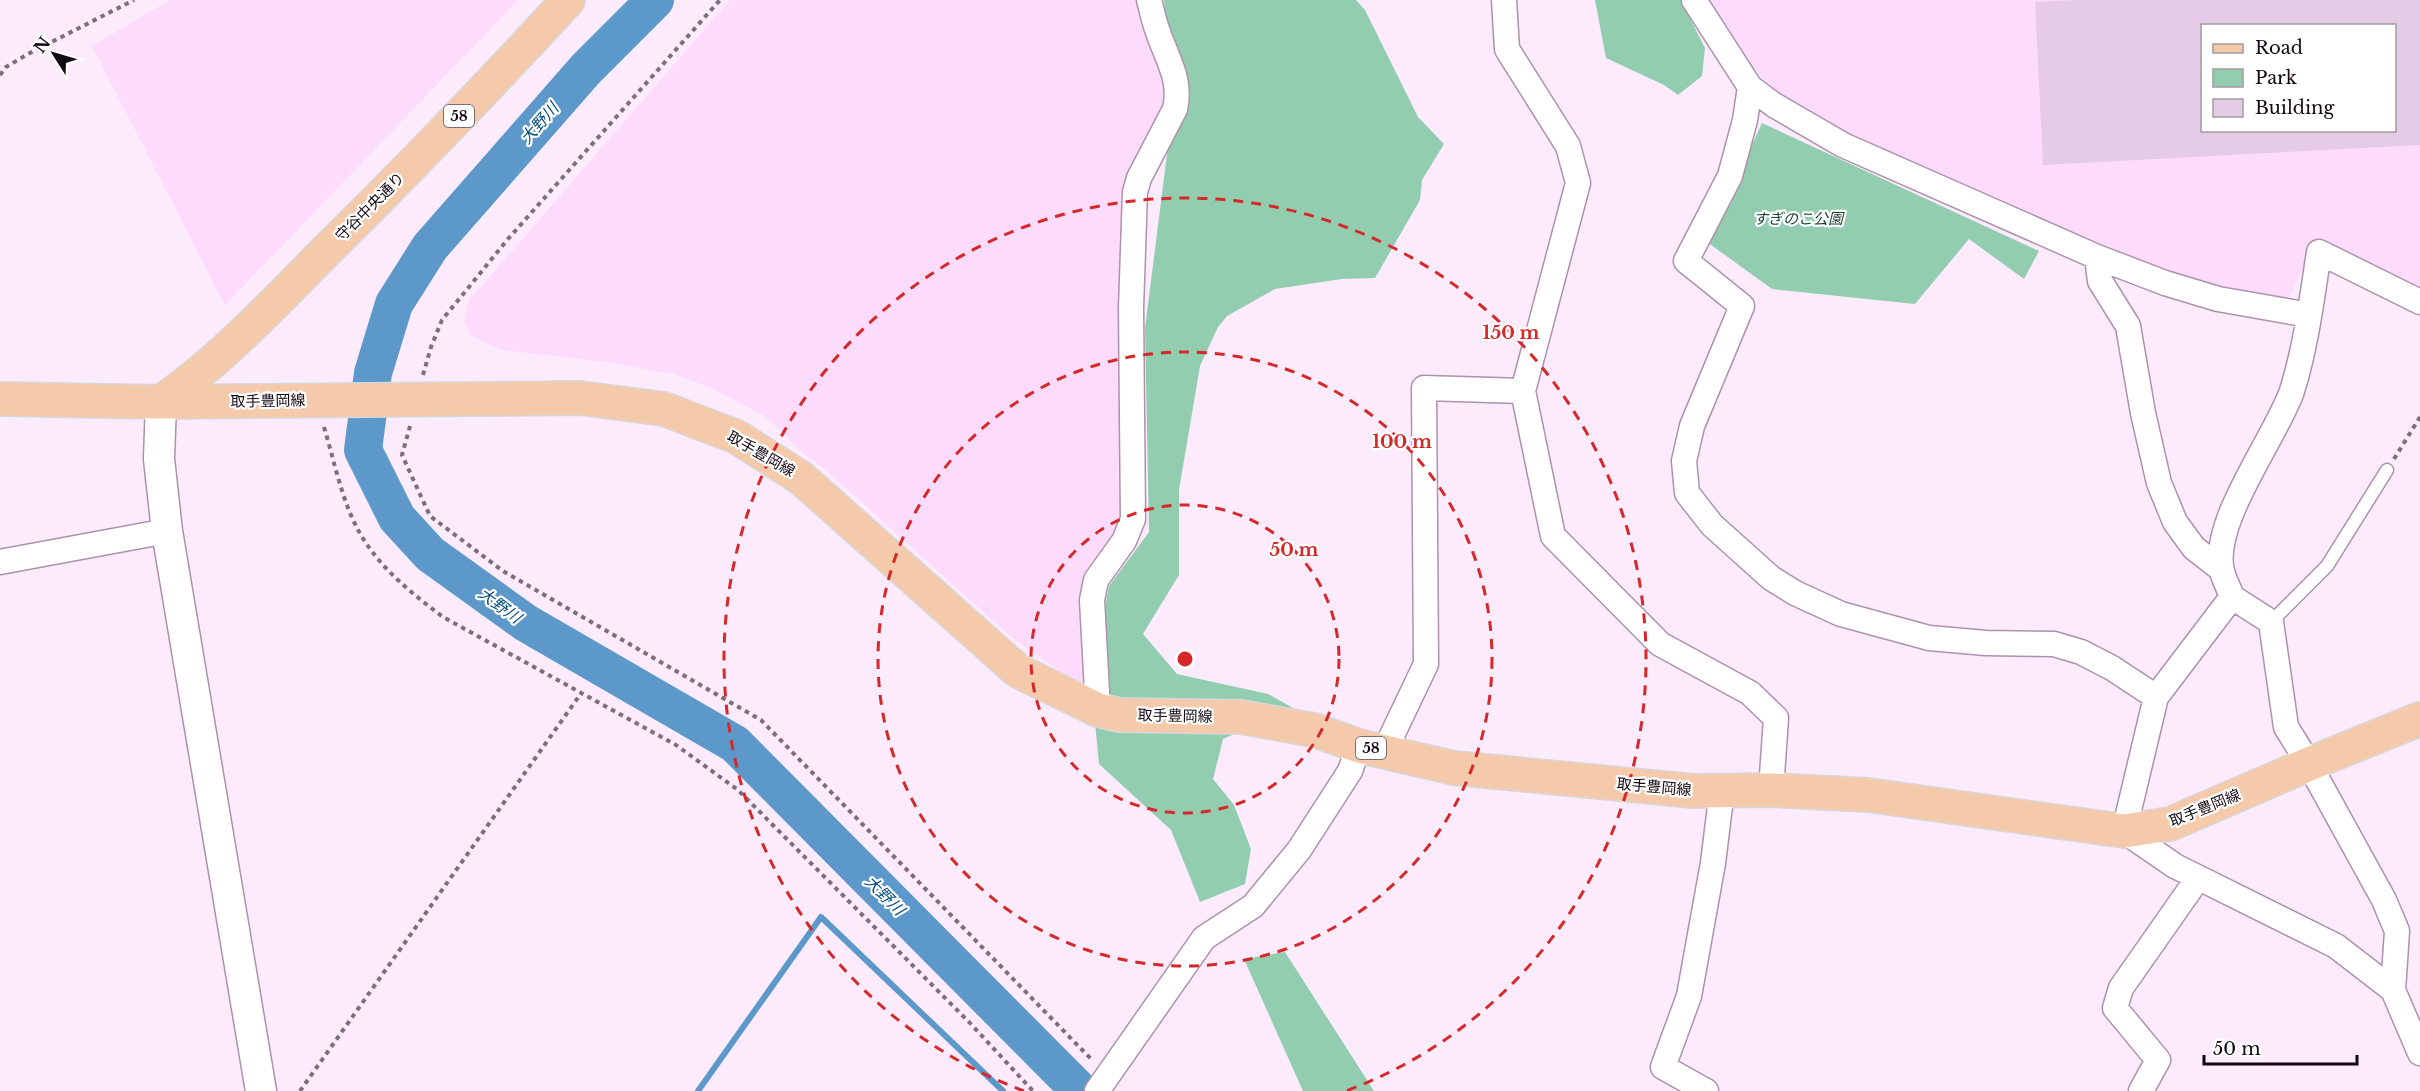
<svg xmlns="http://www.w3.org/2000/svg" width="2420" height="1091" viewBox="0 0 2420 1091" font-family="'Libre Baskerville','Noto Sans JP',serif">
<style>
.built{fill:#fddbfd;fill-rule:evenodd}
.green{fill:#92cdb0}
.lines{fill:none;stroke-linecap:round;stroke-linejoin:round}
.stream{stroke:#5d98cb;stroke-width:6}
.river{stroke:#5d98cb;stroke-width:38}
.building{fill:#e6cbe6;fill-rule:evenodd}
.service-casing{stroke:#ac92ad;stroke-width:15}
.minor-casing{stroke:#ac92ad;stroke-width:27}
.tertiary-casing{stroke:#ac92ad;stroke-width:33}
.primary-casing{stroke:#d9d7d9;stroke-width:36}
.path{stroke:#7b6f7b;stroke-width:4;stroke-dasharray:4.5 4.5;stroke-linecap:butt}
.service{stroke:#fff;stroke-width:12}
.minor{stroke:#fff;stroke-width:24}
.tertiary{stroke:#fff;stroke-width:30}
.primary{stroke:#f4caab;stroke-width:33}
.ring{fill:none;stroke:#d62828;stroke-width:3;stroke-dasharray:10 8}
.labels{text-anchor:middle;stroke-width:4.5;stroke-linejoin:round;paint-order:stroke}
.shield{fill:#fff;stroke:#585258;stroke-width:1.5}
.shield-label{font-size:14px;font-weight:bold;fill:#110811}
.street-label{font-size:15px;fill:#110811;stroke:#fff}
.park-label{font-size:15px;font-style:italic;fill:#1d4232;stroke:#fff}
.water-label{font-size:16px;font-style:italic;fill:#064f7f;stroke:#fff}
.centre{fill:#d62828;stroke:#fff;stroke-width:3}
.ring-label{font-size:18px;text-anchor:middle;font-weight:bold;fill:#d62828;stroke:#fff;stroke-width:4.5;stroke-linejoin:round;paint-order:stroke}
</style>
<rect width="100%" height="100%" fill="#fcebfc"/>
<!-- built -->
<path class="built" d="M 170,0 L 518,0 L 225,305 L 92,46 Z
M 730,0 L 1137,0 L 1165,80 L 1167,101 L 1125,191 L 1120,276 L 1120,518 L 1115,534 L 1092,562 L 1085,577 L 1081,595 L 1084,682 L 1061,672 L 1010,636 L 826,470 L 802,452 L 765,416 L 709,387 L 673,374 L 607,362 L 502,350 L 470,335 L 464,320 L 468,302 Z
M 1707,0 L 2420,0 L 2420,292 L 2317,240 L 2286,303 L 2193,280 L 2138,260 L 1829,126 L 1786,99 L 1764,79 L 1741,54 ZM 2202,26 L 2394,26 L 2394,130 L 2202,130 Z"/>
<!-- green -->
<path class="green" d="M 1164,0 L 1356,0 L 1365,10 L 1418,117 L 1444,144 L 1422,180 L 1420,200 L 1375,278 L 1342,279 L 1275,289 L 1227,316 L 1218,327 L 1200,366 L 1179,490 L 1179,575 L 1143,634 L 1177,674 L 1268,694 L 1293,708 L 1223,739 L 1213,779 L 1234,805 L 1251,849 L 1245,884 L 1200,902 L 1171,830 L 1099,764 L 1091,680 L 1109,586 L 1149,532 L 1145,328 L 1173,107 Z
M 1595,0 L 1681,0 L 1705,48 L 1702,76 L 1678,95 L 1664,85 L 1606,58 Z
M 1762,123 L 2039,251 L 2024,279 L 1969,239 L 1915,304 L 1772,289 L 1707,242 Z
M 1285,952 L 1374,1091 L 1303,1091 L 1244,959 Z"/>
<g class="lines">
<!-- stream -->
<path class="stream" d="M 698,1091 L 821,917 L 1003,1091"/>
<!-- river -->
<path class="river" d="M 655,0 L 586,69 L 430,247 L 394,304 L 373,373 L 363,450 L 397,518 L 430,554 L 526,623 L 735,744 L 1080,1091"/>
</g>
<!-- building -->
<path class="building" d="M 2076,0 L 2420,0 L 2420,145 L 2043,165 L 2035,2 ZM 2202,26 L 2394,26 L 2394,130 L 2202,130 Z"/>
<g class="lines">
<!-- service casing -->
<g class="service-casing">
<path id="service" d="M 2271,622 L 2327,566 L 2387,470"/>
</g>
<!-- minor casing -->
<g class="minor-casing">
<path id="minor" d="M 1504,0 L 1507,49 L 1568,146 L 1578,183 L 1523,391 L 1553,536 L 1660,644 L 1750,693 L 1776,718 L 1771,790
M 1694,0 L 1750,87 L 1774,105 L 1843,145 L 2097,257 L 2165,283 L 2218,299 L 2309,315
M 1750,87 L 1745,120 L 1730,176 L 1686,261 L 1742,306 L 1692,426 L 1684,461 L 1687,493 L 1712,525 L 1771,578 L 1795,593 L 1841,614 L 1929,638 L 1986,643 L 2054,644 L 2081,652 L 2112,668 L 2156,697
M 2097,257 L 2100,281 L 2128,326 L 2143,413 L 2159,483 L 2175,522 L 2194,548 L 2221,569
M 2420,302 L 2319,252 C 2312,298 2306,346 2292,391 C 2276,437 2210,523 2222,571 C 2224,580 2229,588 2232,597 L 2156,697 L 2124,831 L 2175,866 L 2336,946 L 2393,990 L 2420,1053
M 0,562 L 167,531
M 2232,597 L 2271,622 L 2286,727 L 2309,764 L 2384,900 L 2397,931 L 2393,990
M 1098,710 L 1092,600 L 1096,580 L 1124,541 L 1133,519 L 1131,308 L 1135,192 L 1139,178 L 1175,109 C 1182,80 1167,59 1158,32 C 1154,22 1152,11 1149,0
M 1385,750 L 1426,664 L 1424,388 L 1523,391
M 1097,1091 L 1204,938 L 1253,906 L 1299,850 L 1350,771 L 1359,746
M 1706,1091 L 1663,1067 L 1689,996 L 1713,863 L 1722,790
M 2141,1091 L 2158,1060 L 2115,1008 L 2121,988 L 2198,878"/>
</g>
<!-- tertiary casing -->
<g class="tertiary-casing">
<path id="tertiary" d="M 161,402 L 159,459 L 167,531 L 261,1091"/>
</g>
<!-- primary casing -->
<g class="primary-casing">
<path id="primary" d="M 0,399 L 161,402 L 580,398 L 664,409 L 737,437 L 801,478 L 1018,671 L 1098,710 L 1119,715 L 1241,717 L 1314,730 L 1359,746 L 1454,768 L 1693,791 L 1771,790 L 1868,795 L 2124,831 L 2170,824 L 2309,764 L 2420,719
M 161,402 C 223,359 275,302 328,249 C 410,168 490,85 568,0"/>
</g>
<!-- path -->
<path class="path" d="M 0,75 L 6,67 L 28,54 L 134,0
M 423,375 L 431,347 L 442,320 L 508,239 L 720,0
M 410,426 L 402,455 L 430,516 L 503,571 L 761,720 L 1092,1060
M 324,427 C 334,460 341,497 357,528 C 377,566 410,592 443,617 L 676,745 L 738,790 L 969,1022 L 1033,1091
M 2394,459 L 2420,417
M 300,1091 L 582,692"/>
<!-- service -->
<use href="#service" class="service"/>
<!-- minor -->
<use href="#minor" class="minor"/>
<!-- tertiary -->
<use href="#tertiary" class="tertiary"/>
<!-- primary -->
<use href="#primary" class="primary"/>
</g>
<!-- distance rings -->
<g class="ring">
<circle cx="1185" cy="659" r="154"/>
<circle cx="1185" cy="659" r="307"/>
<path d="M1024 1091A461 461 0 1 1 1346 1091"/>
</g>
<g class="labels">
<!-- shield labels -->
<g class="shield">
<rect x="444" y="105" width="30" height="22" rx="4.5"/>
<rect x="1356" y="737" width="30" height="22" rx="4.5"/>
</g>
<g class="shield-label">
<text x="459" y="121">58</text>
<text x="1371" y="753">58</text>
</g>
<!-- street labels -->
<g class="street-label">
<text transform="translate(370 207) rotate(-45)" y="5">守谷中央通り</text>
<text transform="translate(268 401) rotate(-1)" y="5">取手豊岡線</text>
<text transform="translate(761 454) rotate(30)" y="5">取手豊岡線</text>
<text transform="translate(1175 716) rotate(1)" y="5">取手豊岡線</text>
<text transform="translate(1654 787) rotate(5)" y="5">取手豊岡線</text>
<text transform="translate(2205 808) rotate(-22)" y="5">取手豊岡線</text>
</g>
<!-- park labels -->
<g class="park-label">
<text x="1798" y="224">すぎのこ公園</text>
</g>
<!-- water labels -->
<g class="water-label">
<text transform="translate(539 123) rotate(-49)" y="6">大野川</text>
<text transform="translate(500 605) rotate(36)" y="6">大野川</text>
<text transform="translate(885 895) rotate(45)" y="6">大野川</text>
</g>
</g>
<circle cx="1185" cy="659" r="9" class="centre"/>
<g class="ring-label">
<text x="1511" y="339">150 m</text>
<text x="1402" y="448">100 m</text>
<text x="1294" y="556">50 m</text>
</g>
<!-- legend -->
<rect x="2201" y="24" width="195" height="108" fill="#ffffff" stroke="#a09ca0" stroke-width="1.5"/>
<rect x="2213" y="44" width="30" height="9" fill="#f4caab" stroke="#a09ca0" stroke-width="1.5"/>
<text x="2255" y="54" font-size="18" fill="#110811">Road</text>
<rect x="2213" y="69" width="30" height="18" fill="#92cdb0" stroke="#a09ca0" stroke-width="1.5"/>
<text x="2255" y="84" font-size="18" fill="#110811">Park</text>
<rect x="2213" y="99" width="30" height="18" fill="#e6cbe6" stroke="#a09ca0" stroke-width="1.5"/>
<text x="2255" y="114" font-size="18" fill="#110811">Building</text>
<!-- north arrow -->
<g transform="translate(54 54) rotate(307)" stroke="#ffffff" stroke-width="4.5" paint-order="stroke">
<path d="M0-4.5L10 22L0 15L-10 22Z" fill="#110811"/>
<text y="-9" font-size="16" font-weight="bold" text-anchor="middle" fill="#110811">N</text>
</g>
<!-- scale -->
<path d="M2204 1055v9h153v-9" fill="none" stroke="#110811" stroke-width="3"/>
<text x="2213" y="1055" font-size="18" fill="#110811" stroke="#ffffff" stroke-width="4.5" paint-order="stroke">50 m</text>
</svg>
